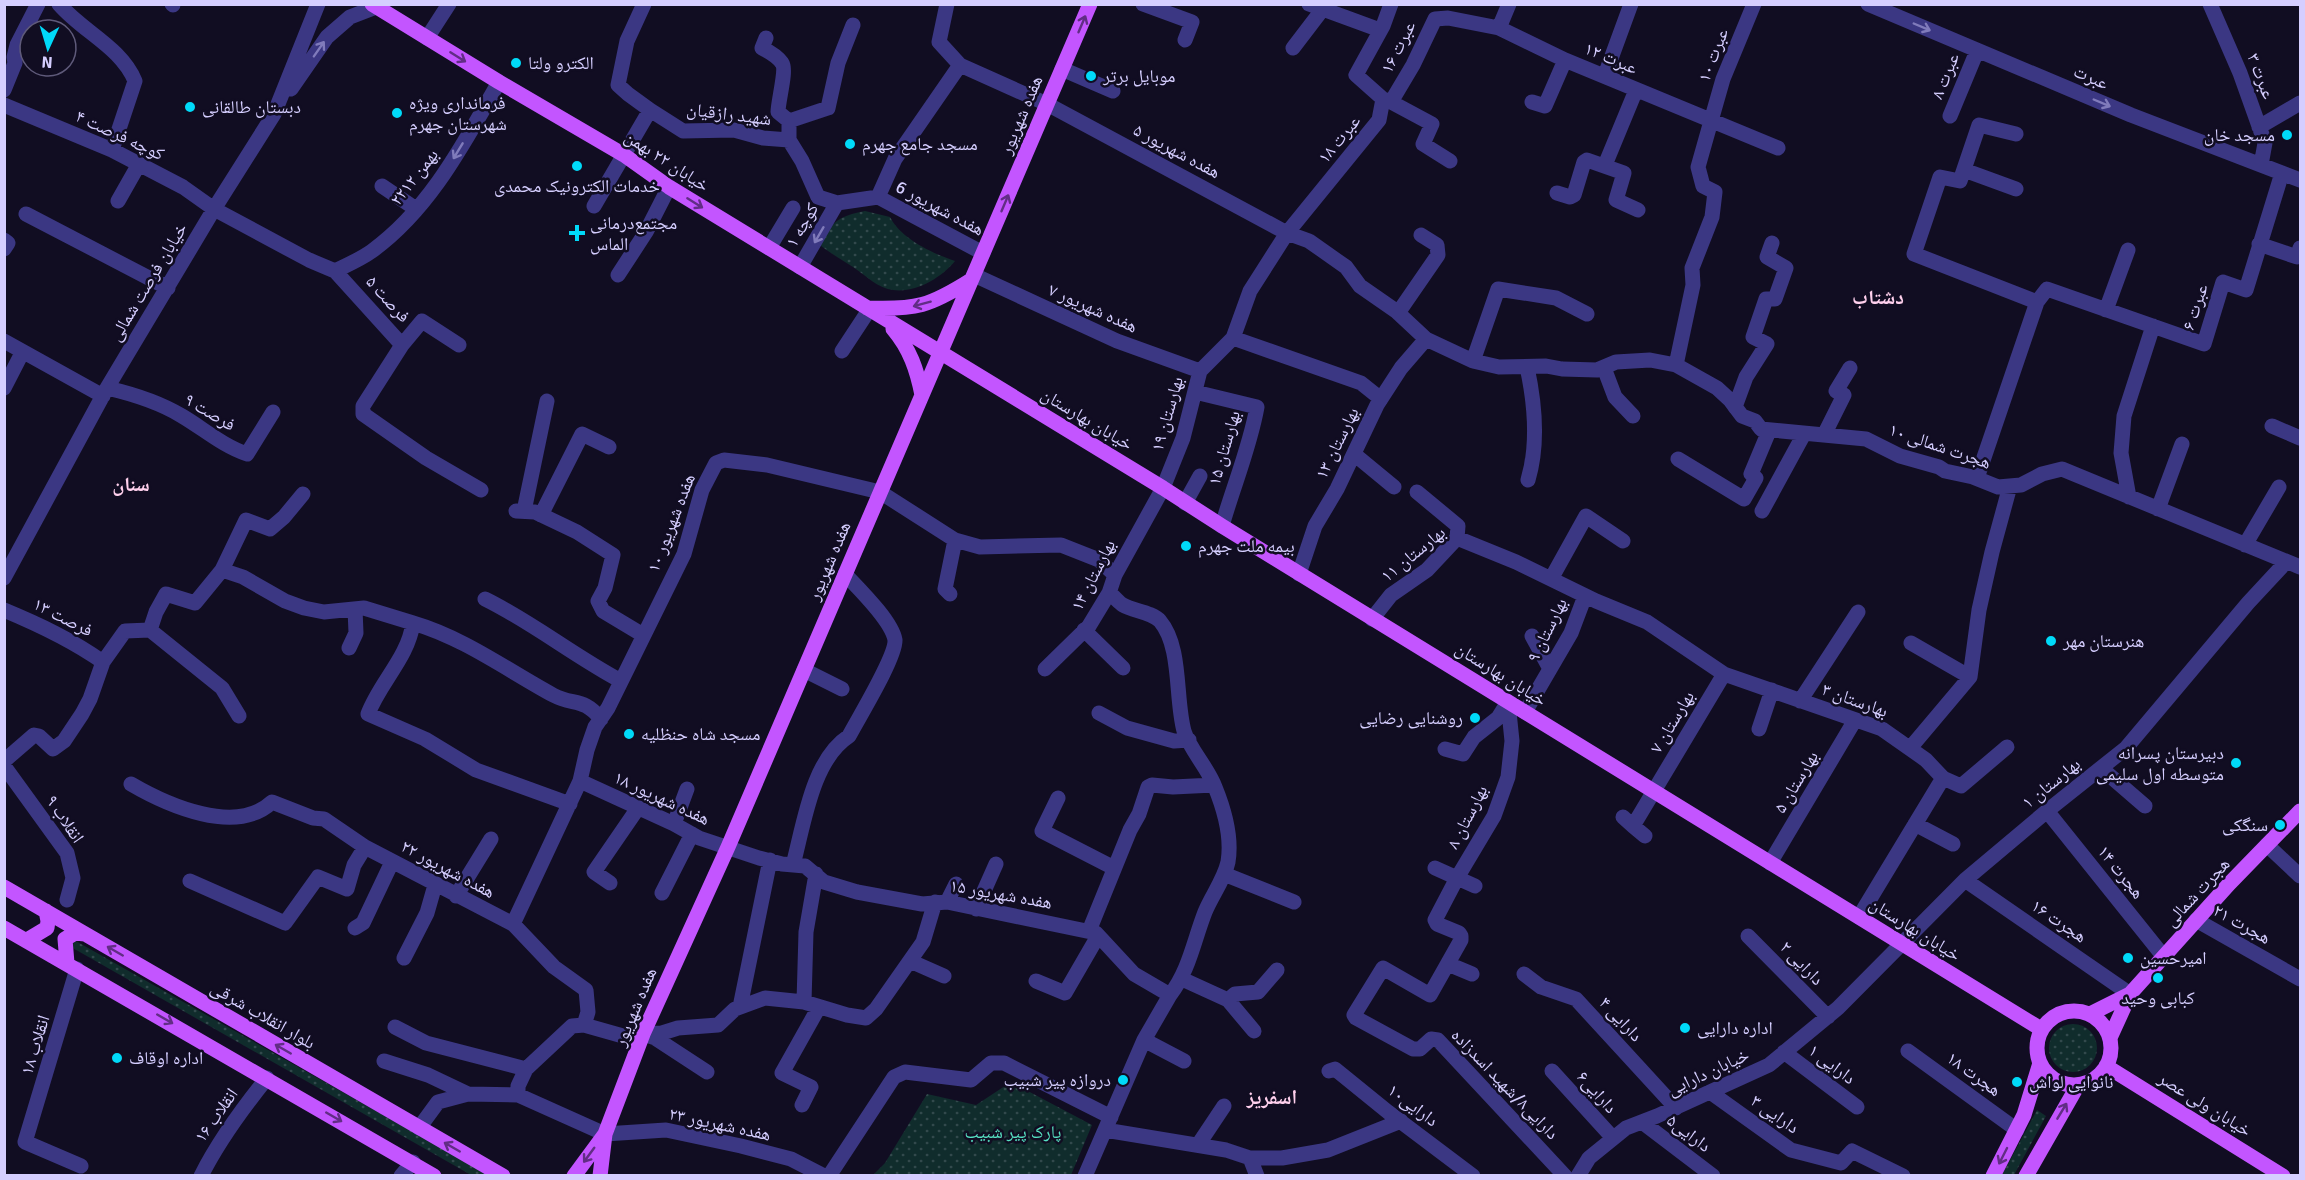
<svg xmlns="http://www.w3.org/2000/svg" width="2305" height="1180" viewBox="0 0 2305 1180" font-family="Signika,'Noto Naskh Arabic',sans-serif">
<style>
.park{fill:url(#park-dots)}
.lines{fill:none;stroke-linecap:round;stroke-linejoin:round}
.minor{stroke:#3b3783;stroke-width:15}
.major{stroke:#c355ff;stroke-width:15}
.oneway{stroke:#612d85}
.oneway2{stroke:#807bbb}
.poi-dot{fill:#00daf9;stroke:#110d22;stroke-width:2}
.labels{text-anchor:middle;stroke-width:5;stroke-linejoin:round;paint-order:stroke}
.street-label{font-size:18px;fill:#d5ceff;stroke:#110d22}
.poi-label{font-size:18px;fill:#d5ceff;stroke:#110d22;text-anchor:start}
.park-label{font-size:18px;fill:#57e2c3;stroke:#110d22}
.neighbourhood-label{font-size:20px;font-weight:bold;fill:#ffd0ed;stroke:#110d22}
</style>
<defs>
<pattern id="park-dots" width="8" height="8" patternUnits="userSpaceOnUse" patternTransform="scale(1.5)"><rect width="8" height="8" fill="#102c2c"/><path d="M2 2h.1M6 6h.1" fill="none" stroke="#32494c" stroke-width="1.8" stroke-linecap="round"/></pattern>
</defs>
<rect width="100%" height="100%" fill="#110d22"/>
<!-- park -->
<path class="park" d="M 865,211 L 890,217 C 901,239 932,253 955,261 C 941,278 916,293 893,290 C 879,289 865,275 853,267 C 841,259 829,253 818,243 C 833,222 838,216 865,211 Z
M 74,940 L 489,1175 L 471,1175 L 71,947 Z
M2049 1048a24 24 0 1 1 48 0a24 24 0 1 1-48 0Z
M 1011,1082 L 1092,1125 L 1071,1175 L 873,1175 L 885,1163 L 927,1094 L 976,1105 Z
M 2037,1110 L 2046,1116 L 2014,1175 L 2002,1175 Z"/>
<g class="lines">
<!-- minor -->
<path class="minor" d="M 59,4 C 83,32 121,47 135,81 L 112,150
M 172,4 L 173,5
M 644,4 L 627,41 L 618,85 L 628,94 L 650,110 L 683,131 L 734,130 L 763,138 L 789,140
M 947,4 L 939,42 L 960,65 L 1047,104 L 1287,233 L 1309,241 L 1346,267 L 1360,286 L 1396,311 L 1426,339 L 1473,361 L 1499,367 L 1546,366 L 1562,369 L 1597,370 L 1616,362 L 1650,360 L 1676,365 L 1717,388 L 1730,400 L 1742,416 L 1755,421 L 1761,429 L 1866,439 L 1900,456 L 1939,467 L 1945,471 L 1973,477 L 1998,487 L 2021,485 L 2042,474 L 2062,469 L 2300,567
M 1143,4 L 1192,22 L 1185,40
M 1309,4 L 1380,30
M 1868,4 L 2131,115 L 2300,180
M 2210,4 L 2240,73 L 2265,143 L 2261,165
M 1499,28 L 1565,60 L 1778,148
M 427,38 L 449,4
M 766,38 L 762,48 C 768,51 778,57 782,63 C 787,70 778,101 778,112 L 789,121 L 789,140 L 802,161 L 818,197 L 837,203 L 878,197
M 1293,48 L 1322,10
M 1062,69 L 1113,91
M 1605,75 L 1631,4
M 291,89 L 327,37 L 350,17 L 376,7
M 4,90 L 15,63 L 14,57 L 17,45 L 38,4
M 1383,99 L 1391,102 L 1413,65 L 1435,19 L 1448,18 L 1499,28 L 1509,4
M 1391,102 L 1432,124 L 1423,144 L 1450,161
M 1532,102 L 1545,106 L 1565,60
M 4,105 L 112,150 L 183,187 L 214,209 L 309,260 L 335,271 L 402,345 L 363,406 L 363,414 L 426,458 L 481,490
M 1950,116 L 1977,51
M 789,121 L 828,108 L 838,63 L 853,25
M 2259,127 L 2300,103
M 1605,165 L 1636,90
M 1964,170 L 2016,189
M 382,186 L 416,209
M 1557,193 L 1570,197 L 1574,195 L 1584,162 L 1587,160 L 1624,173 L 1616,200 L 1638,210
M 878,197 L 895,159 L 960,65
M 878,197 L 983,253
M 118,201 L 139,164
M 594,206 L 650,110
M 26,214 L 168,288
M 4,240 L 8,243 L 4,249
M 2259,244 L 2297,257 L 2300,248
M 769,248 L 793,208
M 800,267 L 837,203
M 335,271 C 347,265 361,259 372,251 C 430,209 464,143 499,82
M 618,275 L 646,232 L 669,187
M 974,275 L 1117,341 L 1200,371
M 2037,302 L 2047,289 L 2204,344 L 2223,282 L 2246,290 L 2282,173
M 2106,310 L 2128,250
M 1398,313 L 1438,255 L 1437,245 L 1421,235
M 1233,338 L 1361,383 L 1381,399
M 4,341 L 103,396
M 402,345 L 422,321 L 459,345
M 842,351 L 869,310
M 1473,361 L 1498,289 L 1556,298 L 1587,314
M 1676,365 L 1693,285 L 1692,268 L 1712,217 L 1715,192 L 1703,186 L 1698,167 L 1711,121 L 1723,79 L 1754,4
M 1527,367 C 1535,404 1539,443 1528,480
M 1604,368 L 1615,397 L 1633,416
M 4,388 L 22,353
M 107,388 C 133,394 159,402 182,416 C 204,429 223,446 247,454 L 273,412
M 1195,392 L 1257,407 C 1250,447 1233,487 1222,526
M 1735,407 L 1746,377 L 1767,344 L 1753,337 L 1766,299 L 1775,299 L 1786,268 L 1767,257 L 1772,243
M 2272,426 L 2300,438
M 1824,435 L 1844,395 L 1836,391 L 1850,368
M 1354,454 L 1394,487
M 1678,459 L 1744,499 L 1756,478 L 1751,474 L 1769,431
M 1977,478 L 2037,302 L 1914,254 L 1940,177 L 1960,181 L 1979,125 L 2016,134
M 1417,492 L 1458,526 L 1457,538
M 2129,497 L 2121,453 L 2124,416 L 2153,326
M 1185,503 L 1200,476
M 2158,509 L 2182,444
M 516,511 L 535,512 L 577,532 L 613,555 L 605,588 L 598,601 L 603,611 L 643,635
M 524,511 L 547,401
M 1762,511 L 1804,434
M 541,515 L 582,434 L 609,447
M 1457,538 L 1516,562 L 1596,601 L 1647,622 L 1724,674 L 1882,729 L 1926,760 L 1943,778 L 1859,917
M 2245,545 L 2279,487
M 222,570 L 246,520 L 270,529 L 284,517 L 303,494
M 1299,574 L 1315,526 L 1337,489 L 1377,405 L 1401,368 L 1426,339
M 4,578 L 107,388 L 214,209 L 274,114 L 318,4
M 1551,579 L 1586,516 L 1623,541
M 950,594 L 945,589 L 955,540
M 485,599 C 532,622 574,656 621,681
M 4,610 C 40,625 72,640 103,662
M 1372,619 L 1391,595 L 1427,570 L 1457,538
M 150,630 L 222,688 L 239,716
M 1084,630 L 1123,668
M 1532,636 L 1550,669
M 1911,643 L 1970,677
M 349,648 L 356,633 L 355,609
M 1045,669 L 1089,626 L 1109,593 L 1115,575 L 1163,488 L 1183,438 L 1200,371 L 1233,338 L 1250,291 L 1287,233 L 1379,120 L 1383,99 L 1356,75 L 1383,26 L 1391,4
M 804,670 L 842,689
M 1800,701 L 1858,612
M 1508,702 L 1512,741 L 1508,777 L 1494,816 L 1457,878 L 1435,920 L 1437,924 L 1459,933 L 1461,936 L 1461,940 L 1430,995 L 1383,968 L 1354,1015 L 1356,1018 L 1413,1049 L 1420,1049 L 1431,1039 L 1438,1040 L 1565,1176
M 1525,712 L 1571,633 L 1585,596
M 1099,713 L 1127,728 L 1174,741 L 1189,740
M 1759,729 L 1772,690
M 1911,747 L 1970,677 L 1979,610 L 1992,552 L 2010,486
M 1445,749 L 1463,754 L 1474,737 L 1498,718 L 1508,702
M 4,761 L 34,735 L 39,736 L 53,749 L 64,741 L 82,714 L 90,699 L 103,662 L 125,631 L 150,630 L 156,612 L 166,594 L 195,603 L 222,570 L 243,577 L 285,601 L 304,608 L 324,612 L 364,608 L 413,623
M 4,766 L 67,853 L 73,878 L 67,900
M 2101,768 L 2145,806
M 1943,778 L 1961,786 L 2007,747
M 580,781 L 674,824 L 699,838 L 759,858 L 782,864 L 805,866 L 824,882 L 857,892 L 922,904 L 947,902 L 1096,933 L 1134,974 L 1170,995 C 1189,971 1194,940 1205,912 C 1212,895 1224,880 1228,862 C 1232,838 1224,809 1215,787 C 1208,768 1189,748 1184,731 C 1175,698 1182,647 1160,621 C 1152,612 1133,611 1123,605 C 1118,602 1114,596 1109,593
M 131,784 C 167,805 236,836 272,802 L 313,818 L 324,819 L 365,847 L 513,924
M 1058,798 L 1042,831 L 1114,868
M 570,804 L 476,770 L 425,739 L 368,714 C 380,682 408,658 413,623 C 464,638 507,670 553,695 C 574,706 583,697 601,719
M 2047,811 L 2164,957
M 1623,817 L 1633,826 L 1724,674
M 674,824 L 687,789
M 1915,824 L 1953,844
M 1633,826 L 1645,836
M 2267,845 L 2300,876
M 1770,863 L 1855,720
M 793,865 C 804,824 812,760 849,736 C 859,717 896,657 895,640 C 892,621 858,588 845,574
M 1435,868 L 1475,886
M 1224,874 L 1294,902
M 1965,880 L 2130,994
M 190,881 L 285,923 L 318,877 L 347,889 L 354,865 L 365,847
M 610,883 L 594,872 L 638,808
M 662,893 L 692,834
M 456,896 L 491,839
M 935,902 L 923,942 L 876,1009 L 866,1018 L 847,1015 L 804,1002 L 765,998 L 735,1009 L 718,1025 L 678,1028 L 662,1033 L 643,1034 L 630,1038 L 584,1025 L 588,1012 L 586,990 L 554,967 L 513,924 L 580,781 L 587,750 L 595,727 L 608,708 L 684,554 L 702,490 L 716,463 L 724,460 L 767,465 L 880,492 L 955,540 L 980,547 L 1061,545 L 1099,560 L 1115,575
M 947,902 L 956,884
M 976,909 L 996,864
M 2196,920 L 2300,979
M 355,928 L 363,923 L 392,862
M 1089,931 L 1130,830 L 1139,814 L 1148,787 L 1152,785 L 1173,787 L 1214,785
M 1748,936 L 1828,1017
M 404,958 L 427,913 L 435,885
M 910,961 L 944,976
M 1448,964 L 1472,974
M 77,969 L 25,1142 L 81,1166
M 1524,974 L 1541,987 L 1576,999 L 1676,1108
M 1182,979 L 1228,1000 L 1254,1031
M 1036,981 L 1065,993 L 1098,936
M 1228,1000 L 1235,994 L 1258,992 L 1277,970
M 804,1002 L 806,932 L 816,874
M 740,1007 L 770,860
M 395,1027 L 426,1043 L 526,1069 L 572,1026 L 584,1025
M 646,1035 L 655,1038 L 707,1072
M 1144,1040 L 1184,1061
M 1908,1051 L 2017,1130
M 1784,1052 L 1857,1107
M 384,1061 L 428,1075 L 468,1094
M 526,1069 L 518,1086 L 518,1095 L 605,1134 L 666,1130 L 741,1146 L 791,1159 L 824,1176
M 1329,1071 L 1335,1069 L 1388,1112 L 1473,1176
M 1552,1071 L 1613,1138
M 1710,1092 L 1791,1150 L 1841,1163 L 1852,1151 L 1903,1176
M 802,1105 L 811,1087 L 782,1073 L 819,1007
M 1642,1122 L 1713,1176
M 419,1128 L 438,1102 L 468,1094 L 518,1095
M 1105,1130 L 1226,1150 L 1250,1158 L 1282,1158 L 1328,1150 L 1401,1121
M 1198,1145 L 1224,1106
M 1250,1158 L 1257,1176
M 201,1176 C 219,1140 242,1109 267,1078
M 401,1176 L 413,1162
M 829,1176 L 894,1077 L 905,1072 L 971,1080 L 991,1063 L 1004,1063 L 1111,1117
M 1085,1176 L 1144,1040 L 1170,995
M 1578,1176 L 1589,1158 L 1626,1128 L 1657,1116 L 1769,1065 L 1838,1008 L 1965,880 L 2047,811 L 2126,748 L 2248,603 L 2286,562"/>
<!-- major -->
<path class="major" d="M 372,4 L 499,82 L 624,155 L 669,187 L 1163,488 L 1222,526 L 2041,1029
M 867,308 C 916,310 930,306 971,280
M 893,329 C 910,349 917,370 922,395
M 4,887 L 503,1176
M 4,928 L 434,1176
M 27,940 L 47,928 L 48,921 L 46,911
M 67,963 L 65,939 L 75,933 L 85,934
M2037 1048a37 37 0 1 1 74 0a37 37 0 1 1-74 0Z
M 2090,1014 L 2130,994 L 2229,884 L 2300,811
M 2110,1038 L 2130,994
M 2106,1066 L 2283,1176
M 605,1134 L 643,1034 L 728,847 L 1090,4
M 574,1176 L 605,1134 L 600,1176
M 1993,1176 L 2024,1115 L 2040,1063
M 2026,1176 L 2078,1085"/>
</g>
<!-- one-way arrows -->
<defs><path id="oneway-shaft" d="M-6 0H5M1.5-3L5.5 0L1.5 3" fill="none" stroke-width="1.6" stroke-linecap="round" stroke-linejoin="round" transform="scale(1.5)"/></defs>
<g class="oneway">
<use href="#oneway-shaft" transform="translate(1082 24) rotate(-67)"/>
<use href="#oneway-shaft" transform="translate(458 57) rotate(32)"/>
<use href="#oneway-shaft" transform="translate(695 203) rotate(32)"/>
<use href="#oneway-shaft" transform="translate(1005 203) rotate(-67)"/>
<use href="#oneway-shaft" transform="translate(922 304) rotate(165)"/>
<use href="#oneway-shaft" transform="translate(115 951) rotate(-150)"/>
<use href="#oneway-shaft" transform="translate(165 1019) rotate(30)"/>
<use href="#oneway-shaft" transform="translate(283 1049) rotate(-150)"/>
<use href="#oneway-shaft" transform="translate(2062 1111) rotate(-59)"/>
<use href="#oneway-shaft" transform="translate(334 1117) rotate(30)"/>
<use href="#oneway-shaft" transform="translate(452 1147) rotate(-150)"/>
<use href="#oneway-shaft" transform="translate(589 1155) rotate(126)"/>
<use href="#oneway-shaft" transform="translate(2003 1156) rotate(117)"/>
</g>
<g class="oneway2">
<use href="#oneway-shaft" transform="translate(1922 27) rotate(23)"/>
<use href="#oneway-shaft" transform="translate(319 49) rotate(-55)"/>
<use href="#oneway-shaft" transform="translate(2102 103) rotate(23)"/>
<use href="#oneway-shaft" transform="translate(458 151) rotate(121)"/>
<use href="#oneway-shaft" transform="translate(819 235) rotate(120)"/>
</g>
<!-- markers -->
<g class="poi-dot">
<circle cx="516" cy="63" r="6"/>
<circle cx="1091" cy="76" r="6"/>
<circle cx="190" cy="107" r="6"/>
<circle cx="397" cy="113" r="6"/>
<circle cx="2287" cy="135" r="6"/>
<circle cx="850" cy="144" r="6"/>
<circle cx="577" cy="166" r="6"/>
<path d="M574 224h6v6h6v6h-6v6h-6v-6h-6v-6h6z"/>
<circle cx="1186" cy="546" r="6"/>
<circle cx="2051" cy="641" r="6"/>
<circle cx="1475" cy="718" r="6"/>
<circle cx="629" cy="734" r="6"/>
<circle cx="2236" cy="763" r="6"/>
<circle cx="2280" cy="825" r="6"/>
<circle cx="2128" cy="958" r="6"/>
<circle cx="2158" cy="978" r="6"/>
<circle cx="1685" cy="1028" r="6"/>
<circle cx="117" cy="1058" r="6"/>
<circle cx="1123" cy="1080" r="6"/>
<circle cx="2017" cy="1082" r="6"/>
</g>
<g class="labels">
<!-- street labels -->
<g class="street-label">
<text transform="translate(1398 47) rotate(-63)" y="6">عبرت ۱۶</text>
<text transform="translate(1713 55) rotate(-69)" y="6">عبرت ۱۰</text>
<text transform="translate(1611 58) rotate(23)" y="6">عبرت ۱۲</text>
<text transform="translate(1945 76) rotate(-68)" y="6">عبرت ۸</text>
<text transform="translate(2261 76) rotate(69)" y="6">عبرت ۳</text>
<text transform="translate(2091 77) rotate(23)" y="6">عبرت</text>
<text transform="translate(729 114) rotate(7)" y="6">شهید رازقیان</text>
<text transform="translate(1021 115) rotate(-67)" y="6">هفده شهریور</text>
<text transform="translate(120 135) rotate(25)" y="6">کوچه فرصت ۴</text>
<text transform="translate(1339 139) rotate(-51)" y="6">عبرت ۱۸</text>
<text transform="translate(1177 151) rotate(28)" y="6">هفده شهریور ۵</text>
<text transform="translate(667 161) rotate(33)" y="6">خیابان ۲۲ بهمن</text>
<text transform="translate(414 177) rotate(-52)" y="6">۲۲بهمن ۱۲</text>
<text transform="translate(940 208) rotate(28)" y="6">هفده شهریور 6</text>
<text transform="translate(802 225) rotate(-60)" y="6">کوچه ۱</text>
<text transform="translate(148 282) rotate(-59)" y="6">خیابان فرصت شمالی</text>
<text transform="translate(388 299) rotate(48)" y="6">فرصت ۵</text>
<text transform="translate(2195 307) rotate(-72)" y="6">عبرت ۶</text>
<text transform="translate(1093 308) rotate(24)" y="6">هفده شهریور ۷</text>
<text transform="translate(210 412) rotate(31)" y="6">فرصت ۹</text>
<text transform="translate(1167 414) rotate(-74)" y="6">بهارستان ۱۹</text>
<text transform="translate(1087 419) rotate(31)" y="6">خیابان بهارستان</text>
<text transform="translate(1337 443) rotate(-64)" y="6">بهارستان ۱۳</text>
<text transform="translate(1940 446) rotate(19)" y="6">هجرت شمالی ۱۰</text>
<text transform="translate(1224 448) rotate(-74)" y="6">بهارستان ۱۵</text>
<text transform="translate(671 523) rotate(-69)" y="6">هفده شهریور ۱۰</text>
<text transform="translate(1413 554) rotate(-39)" y="6">بهارستان ۱۱</text>
<text transform="translate(829 561) rotate(-67)" y="6">هفده شهریور</text>
<text transform="translate(1093 575) rotate(-63)" y="6">بهارستان ۱۴</text>
<text transform="translate(63 617) rotate(27)" y="6">فرصت ۱۳</text>
<text transform="translate(1547 630) rotate(-64)" y="6">بهارستان ۹</text>
<text transform="translate(1501 674) rotate(32)" y="6">خیابان بهارستان</text>
<text transform="translate(1855 700) rotate(20)" y="6">بهارستان ۳</text>
<text transform="translate(1672 722) rotate(-59)" y="6">بهارستان ۷</text>
<text transform="translate(1796 782) rotate(-59)" y="6">بهارستان ۵</text>
<text transform="translate(2051 783) rotate(-39)" y="6">بهارستان ۱</text>
<text transform="translate(662 798) rotate(25)" y="6">هفده شهریور ۱۸</text>
<text transform="translate(1467 817) rotate(-63)" y="6">بهارستان ۸</text>
<text transform="translate(65 819) rotate(56)" y="6">انقلاب ۹</text>
<text transform="translate(448 869) rotate(28)" y="6">هفده شهریور ۲۲</text>
<text transform="translate(2121 872) rotate(51)" y="6">هجرت ۱۴</text>
<text transform="translate(2197 892) rotate(-47)" y="6">هجرت شمالی</text>
<text transform="translate(1001 894) rotate(10)" y="6">هفده شهریور ۱۵</text>
<text transform="translate(2059 921) rotate(34)" y="6">هجرت ۱۶</text>
<text transform="translate(2242 924) rotate(29)" y="6">هجرت ۲۱</text>
<text transform="translate(1915 929) rotate(32)" y="6">خیابان بهارستان</text>
<text transform="translate(1802 963) rotate(46)" y="6">دارایی ۲</text>
<text transform="translate(635 1007) rotate(-67)" y="6">هفده شهریور</text>
<text transform="translate(263 1015) rotate(30)" y="6">بلوار انقلاب شرقی</text>
<text transform="translate(1621 1019) rotate(47)" y="6">دارایی ۴</text>
<text transform="translate(35 1045) rotate(-73)" y="6">انقلاب ۱۸</text>
<text transform="translate(1832 1064) rotate(37)" y="6">دارایی ۱</text>
<text transform="translate(1708 1072) rotate(-25)" y="6">خیابان دارایی</text>
<text transform="translate(1974 1074) rotate(36)" y="6">هجرت ۱۸</text>
<text transform="translate(1505 1084) rotate(46)" y="6">دارایی۸/شهید اسدزاده</text>
<text transform="translate(1597 1092) rotate(48)" y="6">دارایی۶</text>
<text transform="translate(2205 1104) rotate(32)" y="6">خیابان ولی عصر</text>
<text transform="translate(1413 1105) rotate(37)" y="6">دارایی۱۰</text>
<text transform="translate(1775 1114) rotate(35)" y="6">دارایی ۳</text>
<text transform="translate(216 1115) rotate(-55)" y="6">انقلاب ۱۶</text>
<text transform="translate(720 1124) rotate(12)" y="6">هفده شهریور ۲۳</text>
<text transform="translate(1689 1133) rotate(37)" y="6">دارایی۵</text>
</g>
<!-- poi labels -->
<g class="poi-label">
<text x="528" y="69">الکترو ولتا</text>
<text x="1103" y="82">موبایل برتر</text>
<text x="409" y="109">فرمانداری ویژه<tspan x="409" dy="21">شهرستان جهرم</tspan></text>
<text x="202" y="113">دبستان طالقانی</text>
<text x="2275" y="141" text-anchor="end">مسجد خان</text>
<text x="862" y="150">مسجد جامع جهرم</text>
<text x="577" y="192" text-anchor="middle">خدمات الکترونیک محمدی</text>
<text x="590" y="229">مجتمع‌درمانی<tspan x="590" dy="21">الماس</tspan></text>
<text x="1198" y="552">بیمه ملت جهرم</text>
<text x="2063" y="647">هنرستان مهر</text>
<text x="1463" y="724" text-anchor="end">روشنایی رضایی</text>
<text x="641" y="740">مسجد شاه حنظلیه</text>
<text x="2224" y="759" text-anchor="end">دبیرستان پسرانه<tspan x="2224" dy="21">متوسطه اول سلیمی</tspan></text>
<text x="2268" y="831" text-anchor="end">سنگکی</text>
<text x="2140" y="964">امیرحسین</text>
<text x="2158" y="1004" text-anchor="middle">کبابی وحید</text>
<text x="1697" y="1034">اداره دارایی</text>
<text x="129" y="1064">اداره اوقاف</text>
<text x="1111" y="1086" text-anchor="end">دروازه پیر شبیب</text>
<text x="2029" y="1088">نانوایی لواش</text>
</g>
<!-- park labels -->
<g class="park-label">
<text x="1013" y="1138">پارک پیر شبیب</text>
</g>
<!-- neighbourhood labels -->
<g class="neighbourhood-label">
<text x="1878" y="304">دشتاب</text>
<text x="131" y="491">سنان</text>
<text x="1272" y="1104">اسفریز</text>
</g>
</g>
<!-- border -->
<rect width="2305" height="1180" fill="none" stroke="#d5ceff" stroke-width="12"/>
<!-- north arrow -->
<g transform="translate(48 48) rotate(184)"><circle r="28" fill="#110d22" stroke="#5f5a7a" stroke-width="1.5"/>
<path d="M0-4.5L10 22L0 15L-10 22Z" fill="#00daf9"/>
<text y="-9" font-size="16" font-weight="bold" text-anchor="middle" fill="#d5ceff">N</text>
</g>
</svg>
